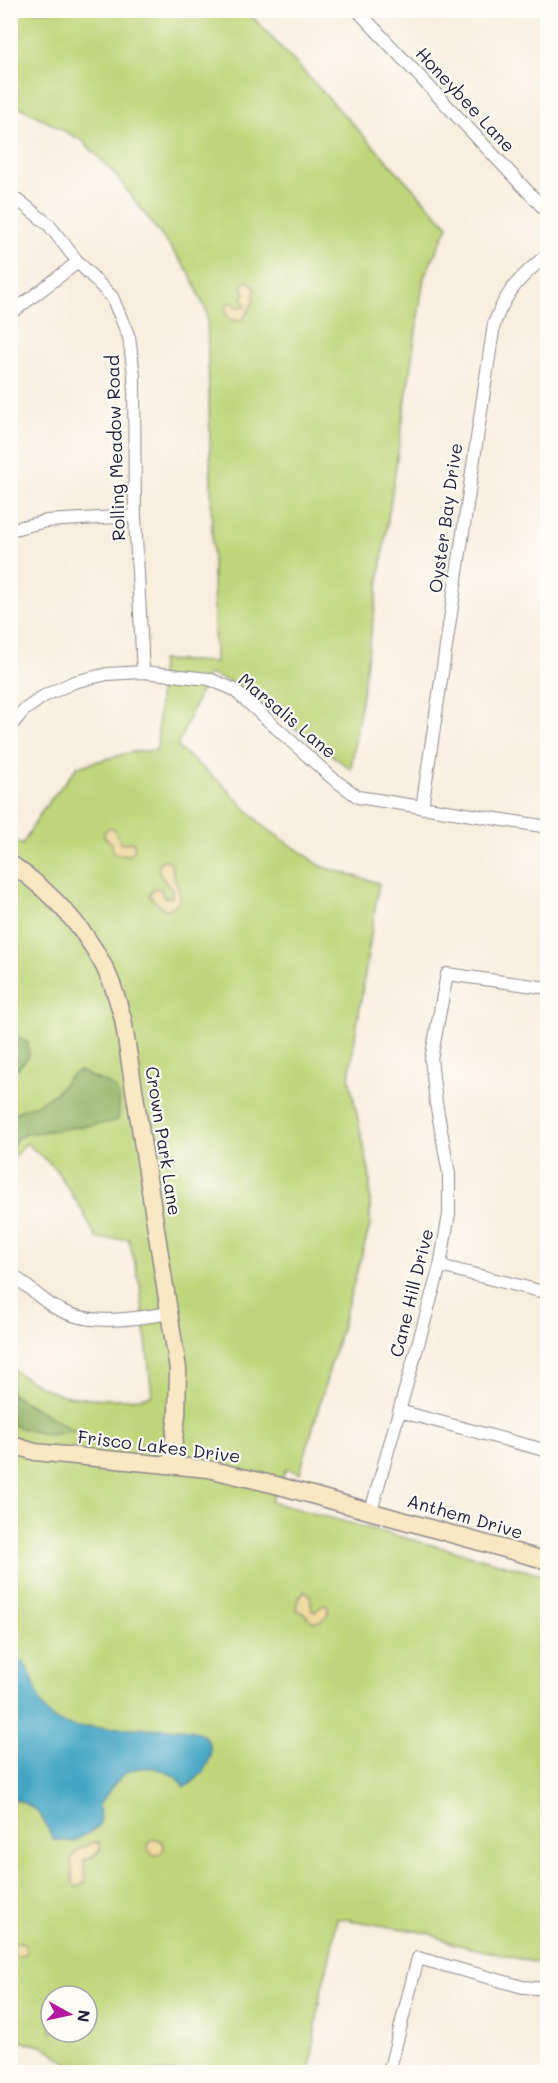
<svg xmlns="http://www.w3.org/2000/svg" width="558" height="2083" viewBox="0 0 558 2083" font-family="Mali,sans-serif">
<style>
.green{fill:#bfd579;stroke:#707c5a;stroke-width:1.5;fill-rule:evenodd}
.forest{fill:#97b669;stroke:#5c6c52;stroke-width:1.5}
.sand{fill:#eeda9e;stroke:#887e6c;stroke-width:1.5}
.water{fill:#45a6c4;stroke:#346480;stroke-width:1.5}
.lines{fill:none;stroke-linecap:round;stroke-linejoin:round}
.street-casing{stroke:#8d888c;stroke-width:14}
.secondary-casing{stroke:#8d888c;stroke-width:19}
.street{stroke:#fff;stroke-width:12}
.secondary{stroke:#fae7c3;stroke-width:16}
.labels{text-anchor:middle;stroke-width:4.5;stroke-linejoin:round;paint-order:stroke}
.street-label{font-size:18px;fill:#22223b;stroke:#fdfcf7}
</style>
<rect width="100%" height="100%" fill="#fdfcf7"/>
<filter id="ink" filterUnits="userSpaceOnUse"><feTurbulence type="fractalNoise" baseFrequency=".0167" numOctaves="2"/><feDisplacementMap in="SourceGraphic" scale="12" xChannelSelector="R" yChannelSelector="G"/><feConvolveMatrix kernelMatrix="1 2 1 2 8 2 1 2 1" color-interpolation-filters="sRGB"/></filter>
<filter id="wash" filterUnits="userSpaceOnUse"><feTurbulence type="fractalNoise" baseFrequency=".008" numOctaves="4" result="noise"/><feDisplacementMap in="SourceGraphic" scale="24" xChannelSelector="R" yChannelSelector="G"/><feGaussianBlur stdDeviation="1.35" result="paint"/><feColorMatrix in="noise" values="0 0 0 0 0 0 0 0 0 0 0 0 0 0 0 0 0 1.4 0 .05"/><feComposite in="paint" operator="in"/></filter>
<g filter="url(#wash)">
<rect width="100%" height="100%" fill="#f8eedd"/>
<!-- green -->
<path class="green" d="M 11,11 L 247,11 L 448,226 L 424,277 L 351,769 L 262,705 L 237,684 L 208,674 L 177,747 L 222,784 L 263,826 L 323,867 L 379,883 L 349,1077 L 370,1176 L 370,1226 L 300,1473 L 286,1469 L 271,1502 L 547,1576 L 547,1965 L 455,1944 L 428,1933 L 337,1918 L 332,1948 L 320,1995 L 310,2072 L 76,2072 L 75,2068 L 45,2047 L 11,2039 L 11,1369 C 24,1377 38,1386 53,1392 C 70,1399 135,1402 152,1395 L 140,1285 L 129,1239 L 97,1239 L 80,1207 L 55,1168 L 26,1143 L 11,1161 L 11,838 L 22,845 L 42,811 L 77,767 L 132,752 L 157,750 L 161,660 L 215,662 L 207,313 L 189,272 L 113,172 L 83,141 L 11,102 ZM 51,1996 L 87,1996 L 87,2032 L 51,2032 Z"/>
<!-- forest -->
<path class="forest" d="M 11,1034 L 14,1034 L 28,1043 L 29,1056 L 18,1068 L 11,1070 Z
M 80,1071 C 109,1089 124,1076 118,1120 L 107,1123 L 26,1134 L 17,1138 L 11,1148 L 11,1114 C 26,1109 42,1103 55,1093 C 63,1086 69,1073 80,1071 Z
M 10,1394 L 11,1394 L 75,1431 L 46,1435 L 11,1425 Z"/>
<!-- sand -->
<path class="sand" d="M 249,281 L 255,289 L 253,303 L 243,320 L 231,320 L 225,313 L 227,304 L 231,302 L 236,307 L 246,306 L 242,298 L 245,293 L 242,286 L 244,282 Z
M 108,828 L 114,829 L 121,844 L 129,842 L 134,843 L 135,850 L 129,855 L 113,853 L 112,843 L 104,837 L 104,833 Z
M 165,860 L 170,861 C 172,866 172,871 174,876 C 179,891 187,903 166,910 C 163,909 151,898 149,895 L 154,888 L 160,889 L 164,897 L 169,898 L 172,897 L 172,889 C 165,881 154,873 161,861 Z
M 305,1591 L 310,1594 L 312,1611 L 315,1612 L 323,1604 L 326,1604 C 331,1611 327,1618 320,1621 L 313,1622 L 306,1614 L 297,1610 C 295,1604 300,1594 305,1591 Z
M148 1847a8 8 0 1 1 16 0a8 8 0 1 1-16 0Z
M 93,1842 L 99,1843 L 100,1850 L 94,1856 L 84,1860 L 85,1883 L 77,1887 L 73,1884 L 71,1860 L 77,1850 Z
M12 1949a7 7 0 1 1 14 0a7 7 0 1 1-14 0Z"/>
<!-- water -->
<path class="water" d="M 11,1654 C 48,1672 23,1719 76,1727 L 182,1729 C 189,1730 199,1731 204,1736 C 221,1753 200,1781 184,1787 C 171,1767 138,1760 120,1778 C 112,1786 105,1796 99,1805 L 100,1823 L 98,1827 L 73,1842 L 53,1839 C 41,1813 38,1807 11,1798 Z"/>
</g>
<g filter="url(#ink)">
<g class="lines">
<!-- street casing -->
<g class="street-casing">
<path id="street" d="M 357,10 L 548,213
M 10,197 L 22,203 L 49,225 L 78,262 L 112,297 L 129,337 L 134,375 L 135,516 L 143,672
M 10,314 L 78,262
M 10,530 L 46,521 L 135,516
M 10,727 L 23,711 L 44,696 L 74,682 L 107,674 L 143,672 L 209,679 L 233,689 L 331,777 L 358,797 L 548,827
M 422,808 L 494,324 C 506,291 521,276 548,254
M 440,1266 L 548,1293
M 10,1273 C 24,1283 37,1296 51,1305 C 86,1328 132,1319 170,1313
M 399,1411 L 548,1451
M 371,1511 L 440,1266 L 449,1214 L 449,1174 L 436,1103 L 431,1059 L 447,974 L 548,988
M 389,2072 L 418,1958 L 523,1987 L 548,1989"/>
</g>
<!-- secondary casing -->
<g class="secondary-casing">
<path id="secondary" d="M 10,863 C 53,893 92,934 112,984 C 116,995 120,1008 123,1019 L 178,1369 L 177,1415 L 171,1464
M 10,1444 L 35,1452 L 208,1469 L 276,1485 L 548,1561"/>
</g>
<!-- street -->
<use href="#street" class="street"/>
<!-- secondary -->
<use href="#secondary" class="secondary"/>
</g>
</g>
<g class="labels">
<!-- street labels -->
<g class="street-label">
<text transform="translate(465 100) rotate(47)" y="6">Honeybee Lane</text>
<text transform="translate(116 448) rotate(-92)" y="6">Rolling Meadow Road</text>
<text transform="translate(446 518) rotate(-82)" y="6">Oyster Bay Drive</text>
<text transform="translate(287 716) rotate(40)" y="6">Marsalis Lane</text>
<text transform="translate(163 1141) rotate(81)" y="6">Crown Park Lane</text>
<text transform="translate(412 1293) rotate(-76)" y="6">Cane Hill Drive</text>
<text transform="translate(159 1447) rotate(7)" y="6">Frisco Lakes Drive</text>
<text transform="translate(465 1517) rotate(16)" y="6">Anthem Drive</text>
</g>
</g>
<!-- margin -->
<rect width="558" height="2083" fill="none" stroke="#fdfcf7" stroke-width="36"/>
<!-- north arrow -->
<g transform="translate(69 2014) rotate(98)"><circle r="28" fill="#fdfcf7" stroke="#a5a5ac" stroke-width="1.5"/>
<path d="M0-4.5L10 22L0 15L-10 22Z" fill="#b5179e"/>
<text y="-9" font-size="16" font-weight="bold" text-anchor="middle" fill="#22223b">N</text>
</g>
</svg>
